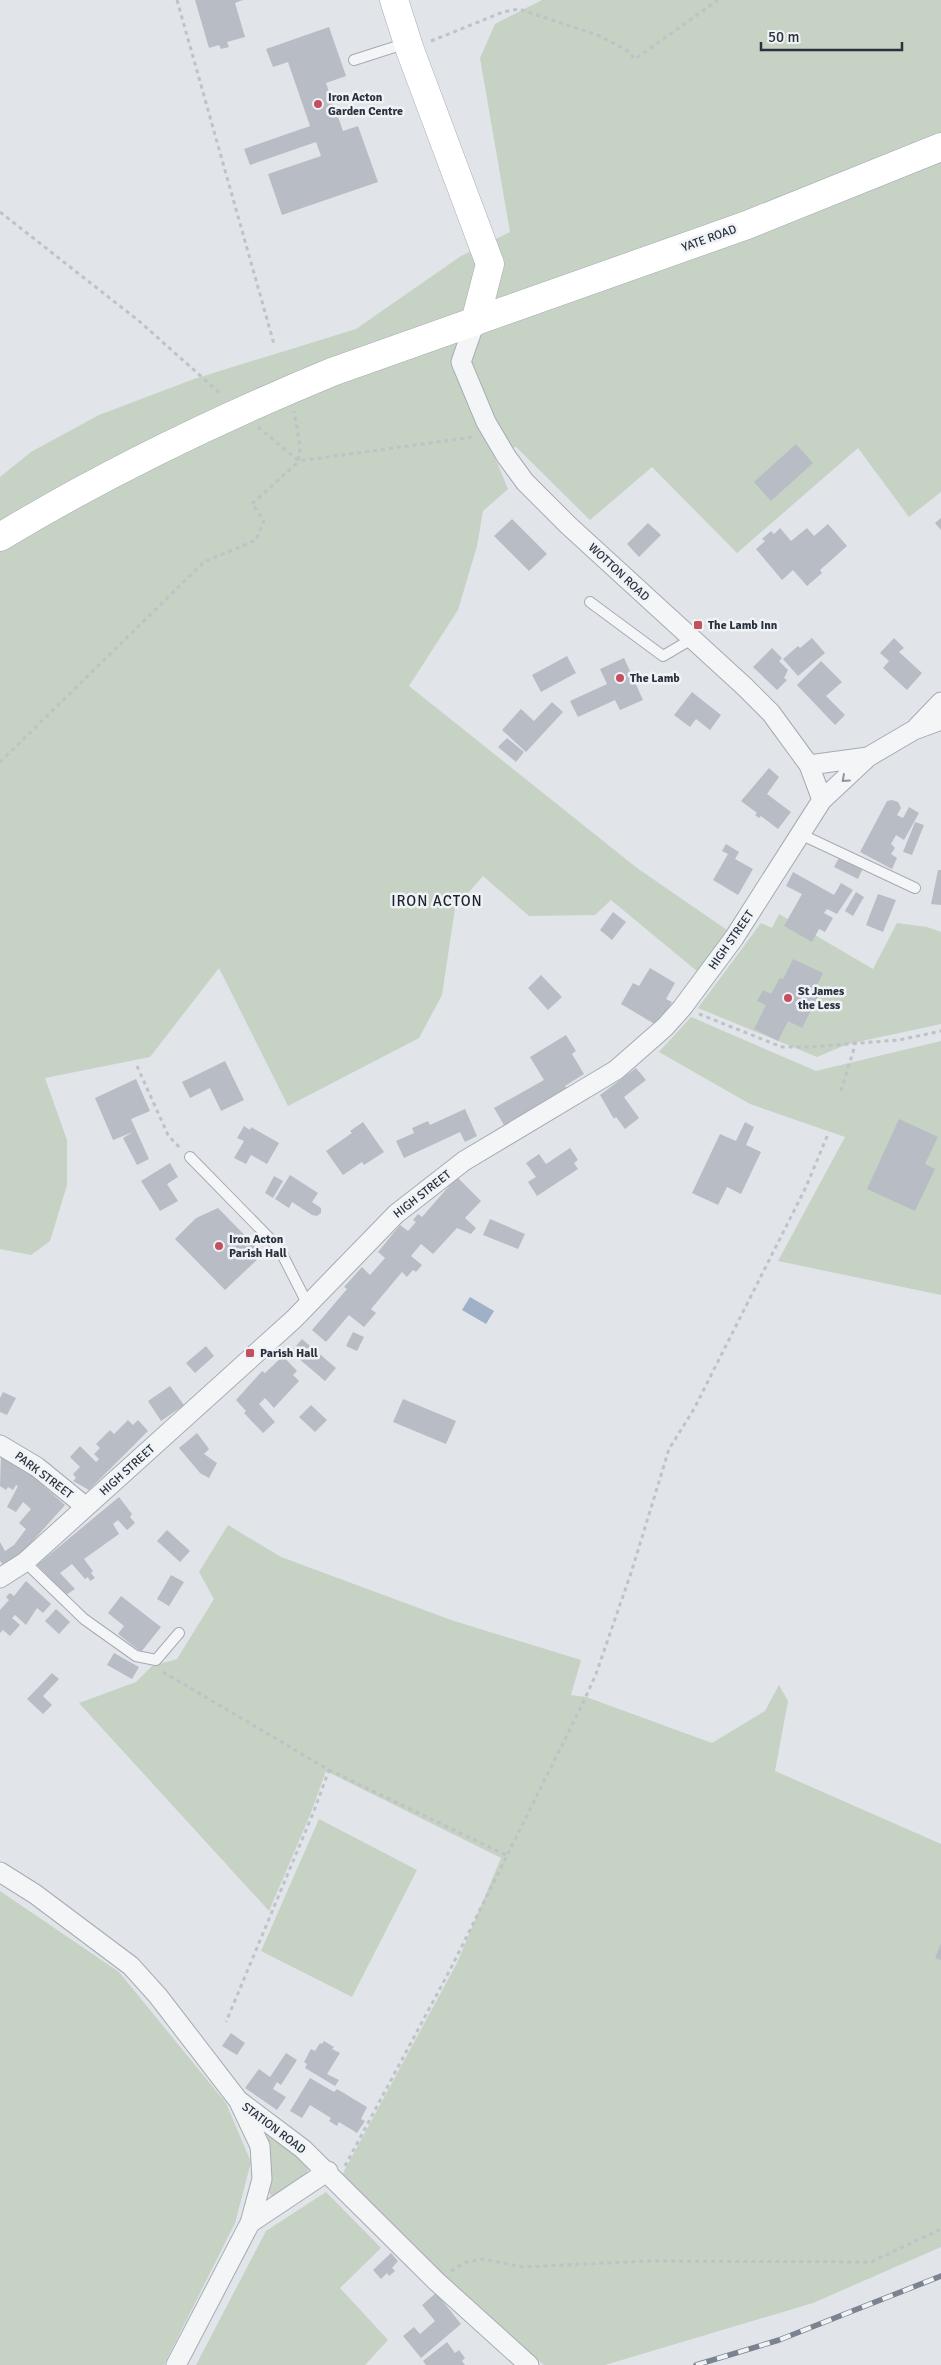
<svg xmlns="http://www.w3.org/2000/svg" width="941" height="2365" viewBox="0 0 941 2365" font-family="Signika,sans-serif">
<style>
.green{fill:#c6d2c3}
.water{fill:#9eb1c6}
.building{fill:#b8bdc5}
.lines{fill:none;stroke-linecap:round;stroke-linejoin:round}
.lane-casing{stroke:#a6abb3;stroke-width:12}
.street-casing{stroke:#a6abb3;stroke-width:21}
.secondary-casing{stroke:#a6abb3;stroke-width:29}
.path{stroke:#bfc2c7;stroke-width:3;stroke-dasharray:4 4;stroke-linecap:butt}
.lane{stroke:#f3f5f7;stroke-width:10}
.street{stroke:#f3f5f7;stroke-width:19}
.secondary{stroke:#fff;stroke-width:28}
.rail-casing{stroke:#7b8391;stroke-width:5.5}
.rail{stroke:#f0f3f6;stroke-width:4;stroke-dasharray:11;stroke-linecap:butt}
.oneway{stroke:#8e949b}
.poi-dot{fill:#c54e5f;stroke:#f0f3f6;stroke-width:2}
.labels{text-anchor:middle;stroke-width:5;stroke-linejoin:round;paint-order:stroke}
.poi-label{font-size:12px;font-weight:bold;fill:#2a323f;stroke:#f0f3f6;text-anchor:start}
.street-label{font-size:12px;fill:#2a323f;stroke:#f0f3f6}
.quarter-label{font-size:15px;letter-spacing:1px;fill:#1d2330;stroke:#f0f3f6}
</style>
<rect width="100%" height="100%" fill="#e1e4e9"/>
<!-- green -->
<path class="green" d="M 542,0 L 941,0 L 941,492 L 909,517 L 858,448 L 737,553 L 652,467 L 590,520 L 516,447 L 493,453 L 508,489 L 483,511 L 477,546 L 458,610 L 409,686 L 637,868 L 727,930 L 698,972 L 611,900 L 595,915 L 529,916 L 483,876 L 455,908 L 442,995 L 419,1038 L 288,1106 L 219,968 L 150,1057 L 45,1078 L 67,1140 L 67,1185 L 50,1241 L 31,1255 L 0,1249 L 0,477 L 31,452 L 99,415 L 194,379 L 356,329 L 461,256 L 510,232 L 480,58 L 495,24 Z
M 779,914 L 873,969 L 897,923 L 927,927 L 941,932 L 941,1024 L 848,1044 L 817,1057 L 698,1008 L 761,923 L 772,928 Z
M 691,1017 L 816,1071 L 941,1041 L 941,1295 L 778,1261 L 845,1137 L 750,1104 L 659,1052 Z
M 228,1525 L 281,1557 L 451,1620 L 581,1660 L 571,1695 L 586,1697 L 712,1743 L 765,1711 L 779,1685 L 788,1701 L 775,1771 L 941,1844 L 941,2247 L 813,2303 L 605,2365 L 544,2365 L 437,2269 L 342,2175 L 457,1963 L 501,1858 L 326,1771 L 310,1815 L 269,1911 L 79,1703 L 136,1682 L 152,1666 L 177,1659 L 214,1599 L 199,1572 Z
M 319,1819 L 417,1870 L 352,1997 L 261,1951 Z
M 0,1891 L 119,1972 L 226,2103 L 251,2162 L 235,2223 L 164,2365 L 0,2365 Z
M 270,2132 L 308,2164 L 308,2178 L 273,2198 L 268,2191 L 271,2158 L 267,2135 Z
M 326,2192 L 381,2248 L 340,2288 L 388,2340 L 365,2365 L 196,2365 L 266,2231 Z"/>
<!-- water -->
<path class="water" d="M 470,1297 L 494,1311 L 486,1324 L 462,1310 Z"/>
<!-- building -->
<path class="building" d="M 195,0 L 243,0 L 235,3 L 245,37 L 227,42 L 229,47 L 221,49 L 219,45 L 209,48 Z
M 329,27 L 346,76 L 326,83 L 343,131 L 358,126 L 378,182 L 282,215 L 268,174 L 321,156 L 316,142 L 250,165 L 244,149 L 310,126 L 288,62 L 273,67 L 266,49 Z
M 796,444 L 813,463 L 771,501 L 754,482 Z
M 941,518 L 941,530 L 935,523 Z
M 512,519 L 547,554 L 529,571 L 494,536 Z
M 648,523 L 661,535 L 639,557 L 627,544 Z
M 828,524 L 847,546 L 820,570 L 822,573 L 807,586 L 793,570 L 782,580 L 756,549 L 765,541 L 762,539 L 771,531 L 774,534 L 780,528 L 791,541 L 807,528 L 814,536 Z
M 812,638 L 825,653 L 798,676 L 783,659 L 798,646 L 800,648 Z
M 894,638 L 904,648 L 899,652 L 922,673 L 907,690 L 883,668 L 889,661 L 880,653 Z
M 772,648 L 782,658 L 779,661 L 788,670 L 784,678 L 787,680 L 777,690 L 753,667 Z
M 567,656 L 576,673 L 541,692 L 532,675 Z
M 624,658 L 643,700 L 620,710 L 615,700 L 578,717 L 570,701 L 607,684 L 600,669 Z
M 821,661 L 842,682 L 826,696 L 845,715 L 835,725 L 797,685 Z
M 692,692 L 721,715 L 710,730 L 696,719 L 690,727 L 674,715 Z
M 552,702 L 563,712 L 526,752 L 502,730 L 521,709 L 534,721 Z
M 507,738 L 524,752 L 516,762 L 498,747 Z
M 769,768 L 779,777 L 767,794 L 791,812 L 778,829 L 761,816 L 759,818 L 755,815 L 757,813 L 741,801 Z
M 892,800 L 898,802 L 901,808 L 897,815 L 903,818 L 909,807 L 919,813 L 904,840 L 896,835 L 891,844 L 895,848 L 891,854 L 897,858 L 892,869 L 860,852 L 887,801 Z
M 915,822 L 924,825 L 912,855 L 903,852 Z
M 726,844 L 739,852 L 735,859 L 753,869 L 738,895 L 713,880 L 728,854 L 722,851 Z
M 840,856 L 863,868 L 858,879 L 834,867 Z
M 938,870 L 941,870 L 941,905 L 931,904 Z
M 793,872 L 834,895 L 841,883 L 853,890 L 837,914 L 827,909 L 824,913 L 833,918 L 825,932 L 819,929 L 812,942 L 784,926 L 802,894 L 786,886 Z
M 856,892 L 864,897 L 853,916 L 845,911 Z
M 878,894 L 896,900 L 883,932 L 866,925 Z
M 613,912 L 626,922 L 612,940 L 600,930 Z
M 793,959 L 823,973 L 813,994 L 818,996 L 802,1028 L 788,1021 L 778,1041 L 754,1029 L 766,1005 L 757,1001 L 763,990 L 771,994 L 780,978 L 783,979 Z
M 650,968 L 675,983 L 666,999 L 672,1002 L 658,1026 L 621,1004 L 633,983 L 639,986 Z
M 541,975 L 562,997 L 548,1010 L 528,988 Z
M 566,1035 L 576,1051 L 572,1054 L 584,1074 L 565,1086 L 568,1090 L 504,1125 L 494,1108 L 544,1080 L 530,1057 Z
M 225,1061 L 244,1100 L 221,1111 L 210,1088 L 190,1098 L 182,1082 Z
M 636,1068 L 646,1080 L 624,1097 L 639,1118 L 625,1129 L 616,1117 L 614,1119 L 600,1095 Z
M 136,1079 L 150,1111 L 131,1119 L 149,1159 L 137,1165 L 123,1138 L 133,1132 L 113,1140 L 95,1098 Z
M 465,1109 L 477,1136 L 465,1142 L 460,1132 L 404,1158 L 396,1141 L 414,1133 L 412,1128 L 428,1121 L 430,1125 Z
M 899,1119 L 938,1137 L 925,1164 L 935,1169 L 915,1211 L 867,1189 Z
M 363,1122 L 384,1152 L 364,1165 L 362,1162 L 343,1175 L 326,1151 L 352,1133 L 350,1131 Z
M 745,1122 L 754,1127 L 746,1145 L 761,1152 L 741,1194 L 727,1187 L 718,1205 L 692,1193 L 720,1134 L 736,1141 Z
M 244,1126 L 250,1130 L 251,1127 L 279,1143 L 267,1164 L 251,1155 L 246,1164 L 234,1158 L 244,1141 L 237,1138 Z
M 570,1148 L 578,1160 L 574,1163 L 578,1169 L 537,1196 L 528,1182 L 536,1177 L 526,1163 L 539,1154 L 546,1164 Z
M 170,1163 L 178,1177 L 167,1184 L 178,1201 L 160,1211 L 141,1181 Z
M 290,1175 L 318,1193 L 312,1202 L 321,1208 L 321,1213 L 317,1216 L 312,1215 L 292,1202 L 289,1208 L 275,1199 Z
M 274,1176 L 283,1181 L 273,1198 L 265,1193 Z
M 457,1177 L 481,1201 L 465,1218 L 476,1228 L 471,1234 L 457,1228 L 433,1254 L 421,1244 L 411,1256 L 422,1265 L 416,1272 L 413,1270 L 407,1277 L 402,1272 L 371,1309 L 376,1313 L 364,1327 L 349,1315 L 326,1342 L 312,1330 L 347,1289 L 344,1287 L 362,1267 L 370,1275 L 385,1258 L 378,1252 L 400,1225 L 408,1231 L 416,1222 L 413,1220 L 418,1214 L 422,1217 Z
M 218,1208 L 263,1254 L 225,1290 L 175,1239 L 196,1218 Z
M 490,1219 L 525,1234 L 518,1249 L 483,1235 Z
M 353,1332 L 364,1337 L 357,1351 L 346,1346 Z
M 302,1339 L 336,1368 L 325,1381 L 291,1352 Z
M 206,1346 L 214,1356 L 195,1373 L 186,1363 Z
M 283,1356 L 297,1371 L 293,1375 L 299,1381 L 274,1408 L 265,1398 L 259,1404 L 275,1422 L 263,1433 L 244,1413 L 246,1411 L 236,1400 L 262,1371 L 265,1373 Z
M 170,1386 L 184,1405 L 161,1421 L 148,1401 Z
M 3,1392 L 16,1398 L 7,1415 L 0,1412 L 0,1398 Z
M 403,1399 L 456,1421 L 446,1444 L 393,1422 Z
M 311,1405 L 327,1420 L 315,1432 L 299,1417 Z
M 128,1420 L 133,1425 L 138,1420 L 148,1431 L 89,1490 L 73,1481 L 76,1478 L 73,1474 L 80,1467 L 70,1457 L 80,1446 L 96,1462 L 99,1459 L 94,1454 L 100,1448 L 96,1444 L 110,1430 L 114,1434 Z
M 197,1433 L 209,1449 L 204,1454 L 217,1463 L 209,1478 L 200,1473 L 179,1448 Z
M 1,1455 L 24,1469 L 65,1505 L 22,1553 L 3,1565 L 0,1561 L 0,1542 L 5,1551 L 14,1545 L 26,1529 L 19,1523 L 31,1509 L 23,1502 L 16,1512 L 7,1507 L 18,1486 L 16,1485 L 13,1490 L 8,1487 L 6,1490 L 0,1486 Z
M 119,1497 L 132,1514 L 130,1517 L 135,1523 L 127,1530 L 118,1520 L 113,1524 L 119,1534 L 84,1559 L 93,1571 L 91,1573 L 95,1578 L 90,1581 L 88,1577 L 85,1579 L 72,1564 L 60,1573 L 75,1589 L 66,1595 L 37,1565 Z
M 167,1530 L 190,1551 L 180,1562 L 157,1541 Z
M 171,1575 L 184,1582 L 169,1606 L 157,1599 Z
M 26,1581 L 51,1604 L 43,1613 L 37,1608 L 26,1625 L 15,1615 L 12,1618 L 20,1625 L 10,1636 L 3,1630 L 0,1633 L 0,1610 L 9,1600 L 6,1597 L 10,1593 L 14,1596 Z
M 121,1596 L 161,1627 L 141,1652 L 118,1634 L 124,1626 L 108,1613 Z
M 56,1609 L 70,1622 L 59,1634 L 45,1621 Z
M 114,1653 L 139,1667 L 132,1679 L 107,1665 Z
M 52,1673 L 59,1679 L 43,1696 L 52,1705 L 43,1714 L 27,1699 Z
M 941,1943 L 941,1960 L 935,1958 Z
M 231,2033 L 245,2043 L 237,2055 L 222,2046 Z
M 324,2041 L 334,2047 L 332,2049 L 340,2053 L 327,2074 L 339,2080 L 335,2086 L 305,2068 L 307,2064 L 304,2062 L 311,2049 L 315,2051 L 320,2043 L 322,2044 Z
M 286,2053 L 297,2060 L 281,2085 L 277,2082 L 273,2089 L 286,2097 L 277,2110 L 245,2088 L 259,2069 L 270,2077 Z
M 310,2078 L 334,2092 L 337,2089 L 367,2107 L 361,2119 L 365,2121 L 357,2133 L 339,2122 L 337,2126 L 329,2121 L 331,2118 L 310,2105 L 302,2118 L 290,2111 Z
M 391,2253 L 398,2261 L 392,2268 L 395,2271 L 389,2276 L 387,2273 L 381,2279 L 373,2270 Z
M 436,2293 L 461,2324 L 421,2358 L 403,2336 L 414,2327 L 420,2334 L 435,2321 L 422,2305 Z
M 447,2342 L 455,2353 L 459,2350 L 465,2358 L 462,2361 L 465,2365 L 426,2365 L 423,2361 Z"/>
<g class="lines">
<!-- lane casing -->
<g class="lane-casing">
<path id="lane" d="M 354,60 L 407,43
M 590,602 L 663,656 L 692,639
M 800,834 L 915,888
M 190,1157 L 279,1248 L 308,1305
M 25,1562 L 84,1619 L 136,1656 L 156,1660 L 179,1633"/>
</g>
<!-- street casing -->
<g class="street-casing">
<path id="street" d="M 475,322 L 461,362 L 486,422 L 506,456 L 525,482 L 568,525 L 745,687 L 771,713 L 809,765 L 822,800
M 917,727 L 941,702
M 809,765 L 868,757
M 0,1445 L 37,1467 L 86,1507
M 0,1578 L 25,1562 L 294,1319 L 396,1214 L 464,1161 L 616,1070 L 665,1027 L 682,1008 L 734,938 L 822,800 L 868,757 L 914,730 L 941,720
M 0,1872 L 35,1894 L 131,1966 L 158,1996 L 238,2100 L 303,2149 L 436,2281 L 529,2365
M 250,2223 L 328,2171
M 176,2365 L 250,2223 L 262,2179 L 260,2146 L 240,2104"/>
</g>
<!-- secondary casing -->
<g class="secondary-casing">
<path id="secondary" d="M 394,0 L 410,50 L 490,264 L 475,322
M 0,537 C 106,473 218,419 332,372 L 747,225 L 941,147"/>
</g>
<!-- path -->
<path class="path" d="M 177,0 L 274,344
M 431,41 L 503,12 L 519,9 L 600,36 L 628,51 L 635,59 L 718,0
M 0,212 L 139,321 L 222,395
M 258,427 L 299,461 L 473,437
M 0,762 L 204,562 L 256,540 L 264,521 L 252,504 L 299,461 L 300,445 L 294,411
M 699,1014 L 782,1047 L 808,1047 L 899,1040 L 941,1031
M 137,1066 L 168,1135 L 180,1148
M 841,1091 L 856,1042
M 163,1672 L 329,1770 L 314,1811 L 226,2022
M 329,1770 L 508,1856
M 345,2166 L 451,1968 L 583,1703 L 596,1674 L 632,1570 L 669,1449 L 694,1409 L 806,1187 L 828,1134
M 451,2271 L 466,2262 L 484,2259 L 523,2267 L 647,2261 L 871,2262 L 941,2229"/>
<!-- lane -->
<use href="#lane" class="lane"/>
<!-- street -->
<use href="#street" class="street"/>
<!-- secondary -->
<use href="#secondary" class="secondary"/>
<!-- rail casing -->
<g class="rail-casing">
<path id="rail" d="M 696,2365 L 779,2340 L 941,2276"/>
</g>
<!-- rail -->
<use href="#rail" class="rail"/>
</g>
<!-- one-way arrows -->
<defs><path id="oneway-chevron" d="M-2-3.5L2.5 0L-2 3.5" fill="none" stroke-width="1.6" stroke-linecap="round" stroke-linejoin="round" transform="scale(1.25)"/></defs>
<use class="oneway" href="#oneway-chevron" transform="translate(845 779) rotate(138)"/>
<!-- markers -->
<g class="poi-dot">
<circle cx="318" cy="104" r="5"/>
<rect x="693" y="620" width="10" height="10" rx="2.5"/>
<circle cx="620" cy="678" r="5"/>
<circle cx="788" cy="998" r="5"/>
<circle cx="219" cy="1246" r="5"/>
<rect x="245" y="1348" width="10" height="10" rx="2.5"/>
</g>
<g class="labels">
<!-- poi labels -->
<g class="poi-label">
<text x="328" y="101">Iron Acton<tspan x="328" dy="14">Garden Centre</tspan></text>
<text x="708" y="629">The Lamb Inn</text>
<text x="630" y="682">The Lamb</text>
<text x="798" y="995">St James<tspan x="798" dy="14">the Less</tspan></text>
<text x="229" y="1243">Iron Acton<tspan x="229" dy="14">Parish Hall</tspan></text>
<text x="260" y="1357">Parish Hall</text>
</g>
<!-- street labels -->
<g class="street-label">
<text transform="translate(709 238) rotate(-20)" y="4">YATE ROAD</text>
<text transform="translate(619 572) rotate(43)" y="4">WOTTON ROAD</text>
<text transform="translate(731 940) rotate(-55)" y="4">HIGH STREET</text>
<text transform="translate(422 1194) rotate(-38)" y="4">HIGH STREET</text>
<text transform="translate(127 1470) rotate(-42)" y="4">HIGH STREET</text>
<text transform="translate(44 1475) rotate(37)" y="4">PARK STREET</text>
<text transform="translate(274 2128) rotate(37)" y="4">STATION ROAD</text>
</g>
<!-- quarter labels -->
<g class="quarter-label">
<text x="437" y="906">IRON ACTON</text>
</g>
</g>
<!-- scale -->
<path d="M761 42v8h141v-8" fill="none" stroke="#2a323f" stroke-width="2.5"/>
<text x="768" y="42" font-size="15" fill="#2a323f" stroke="#f0f3f6" stroke-width="4" paint-order="stroke">50 m</text>
</svg>
